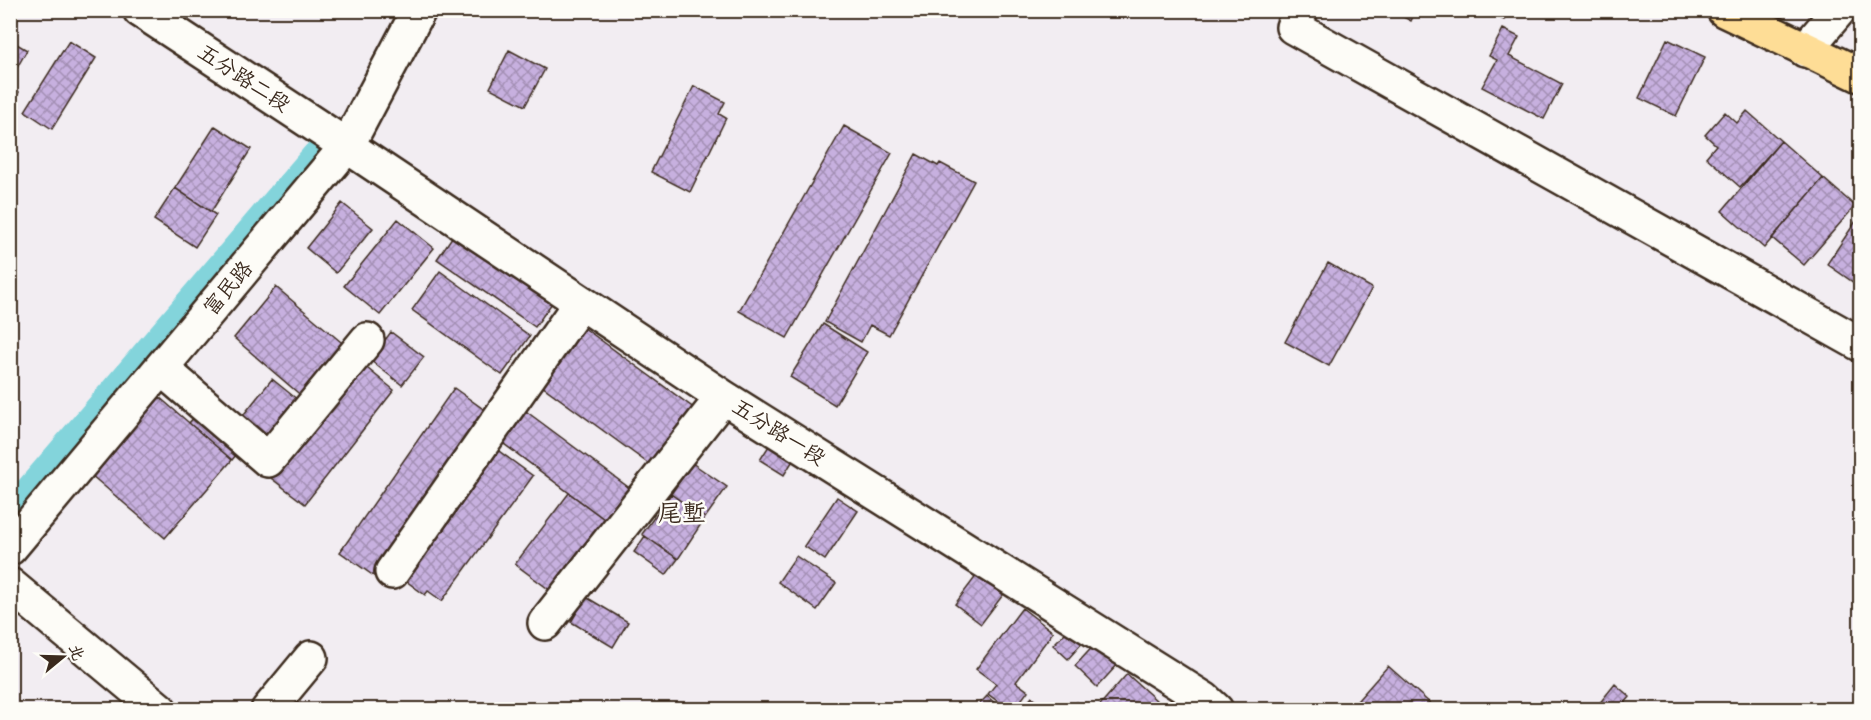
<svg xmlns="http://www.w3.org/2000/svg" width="1871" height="720" viewBox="0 0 1871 720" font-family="Caveat,'LXGW WenKai TC',sans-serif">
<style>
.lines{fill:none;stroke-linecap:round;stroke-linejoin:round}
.stream{stroke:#66908f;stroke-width:8}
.canal{stroke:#83d4db;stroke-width:28}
.building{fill:url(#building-cross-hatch);stroke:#3b2a1e;stroke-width:1.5}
.minor-casing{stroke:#3b2a1e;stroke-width:38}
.major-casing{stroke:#3b2a1e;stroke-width:38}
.minor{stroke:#fdfcf7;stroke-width:33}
.major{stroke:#fedd96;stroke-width:33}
.labels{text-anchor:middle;stroke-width:5;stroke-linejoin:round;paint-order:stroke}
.street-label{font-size:21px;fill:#3b2a1e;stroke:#fdfcf7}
.quarter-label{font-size:24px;fill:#3b2a1e;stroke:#fdfcf7}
</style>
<defs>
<pattern id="building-cross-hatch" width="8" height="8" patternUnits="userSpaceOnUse" patternTransform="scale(1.5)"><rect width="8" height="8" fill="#c7b0df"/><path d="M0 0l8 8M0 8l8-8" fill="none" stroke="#a38fb4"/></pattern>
</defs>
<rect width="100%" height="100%" fill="#f2edf2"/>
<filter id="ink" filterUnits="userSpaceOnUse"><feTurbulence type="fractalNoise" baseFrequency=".0167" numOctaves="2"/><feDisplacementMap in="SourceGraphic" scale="12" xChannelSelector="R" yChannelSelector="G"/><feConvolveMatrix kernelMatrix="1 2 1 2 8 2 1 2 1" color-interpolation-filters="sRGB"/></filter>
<g filter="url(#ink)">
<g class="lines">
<!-- stream -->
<path class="stream" d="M 316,155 L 327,141"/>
<!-- canal -->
<path class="canal" d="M 10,512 L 316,155"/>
</g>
<!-- building -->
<path class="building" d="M 1390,10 L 1416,10 L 1411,21 Z
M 1484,10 L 1508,10 L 1504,20 Z
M 1503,29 L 1519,37 L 1509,56 L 1562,84 L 1544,119 L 1482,87 L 1497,60 L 1489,56 Z
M 1667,39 L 1705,57 L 1676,116 L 1639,98 Z
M 10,40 L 27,50 L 10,80 Z
M 69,41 L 96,58 L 52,129 L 25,111 Z
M 509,50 L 545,69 L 525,106 L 490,88 Z
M 694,86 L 725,102 L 719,114 L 726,118 L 690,192 L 651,172 Z
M 10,87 L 19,92 L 10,106 Z
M 1747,111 L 1781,141 L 1740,187 L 1706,157 L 1716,145 L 1705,135 L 1725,112 L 1737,123 Z
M 215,126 L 251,149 L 211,212 L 175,188 Z
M 844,126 L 892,153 L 787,338 L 739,311 Z
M 1781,141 L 1823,178 L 1764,248 L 1722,211 Z
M 916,154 L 938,166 L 940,163 L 974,181 L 889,335 L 870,325 L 861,342 L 825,322 Z
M 1823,178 L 1855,206 L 1804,265 L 1772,238 Z
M 175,188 L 216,215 L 195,247 L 154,220 Z
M 342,203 L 373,228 L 336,273 L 306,248 Z
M 1860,215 L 1860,287 L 1827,264 Z
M 398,219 L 434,248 L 380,315 L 344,286 Z
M 459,227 L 557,296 L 535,327 L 437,259 Z
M 1328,263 L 1372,288 L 1329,366 L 1285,342 Z
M 440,271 L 530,336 L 502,375 L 412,310 Z
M 276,287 L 347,347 L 304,398 L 234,338 Z
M 823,324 L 867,352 L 835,405 L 790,377 Z
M 580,325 L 695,409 L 653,467 L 538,383 Z
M 391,332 L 424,357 L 402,385 L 370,360 Z
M 357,360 L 394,390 L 305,504 L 267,475 Z
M 272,379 L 298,400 L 267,439 L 241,418 Z
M 454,388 L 493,416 L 378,579 L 340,552 Z
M 158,396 L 232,460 L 165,538 L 91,475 Z
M 203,407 L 245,444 L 232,460 L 189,423 Z
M 523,409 L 632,490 L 608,522 L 500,441 Z
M 774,438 L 797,454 L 784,475 L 760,460 Z
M 492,446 L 533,476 L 442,601 L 428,591 L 425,595 L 398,575 Z
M 692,463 L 727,487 L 705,518 L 671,494 Z
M 569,493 L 608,522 L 555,594 L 515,564 Z
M 671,494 L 705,518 L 678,559 L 642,534 Z
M 837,497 L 858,511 L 825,560 L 804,546 Z
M 645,536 L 678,559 L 666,575 L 634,552 Z
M 796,556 L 836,583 L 817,610 L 778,582 Z
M 983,567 L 1009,587 L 981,624 L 955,604 Z
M 586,597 L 628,622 L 613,647 L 571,622 Z
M 1022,608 L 1053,632 L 1016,682 L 1028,691 L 1014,710 L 1009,710 L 988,694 L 996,684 L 976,669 Z
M 1070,628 L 1084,641 L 1068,659 L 1053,645 Z
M 1097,642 L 1119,663 L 1097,687 L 1075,666 Z
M 1388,666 L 1431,704 L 1426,710 L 1353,710 L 1351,708 Z
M 1127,674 L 1167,710 L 1103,710 L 1099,706 Z
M 1860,678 L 1860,695 L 1852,686 Z
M 1615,684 L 1630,697 L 1619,710 L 1594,710 Z
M 987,696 L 1002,710 L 974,710 Z
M 1032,697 L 1047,710 L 1021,710 Z
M 1077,702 L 1086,710 L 1070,710 Z"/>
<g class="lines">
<!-- minor casing -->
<g class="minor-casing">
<path id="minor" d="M 140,10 L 347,146 L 723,397 L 1204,699 L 1216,710
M 1301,10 L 1293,27 L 1860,344
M 1805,50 L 1839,10
M 161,368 L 268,460 L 367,340
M 10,548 L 347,146 L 419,10
M 392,572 L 581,302
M 10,585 L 160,710
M 545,623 L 723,397
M 268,710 L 311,658"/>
</g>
<!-- major casing -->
<g class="major-casing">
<path id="major" d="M 1724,10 L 1860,75"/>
</g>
<!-- minor -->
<use href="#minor" class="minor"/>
<!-- major -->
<use href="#major" class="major"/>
</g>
</g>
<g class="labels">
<!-- street labels -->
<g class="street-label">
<text transform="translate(244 78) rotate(33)" y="7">五分路二段</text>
<text transform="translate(228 288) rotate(-50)" y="7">富民路</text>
<text transform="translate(779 432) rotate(32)" y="7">五分路一段</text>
</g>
<!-- quarter labels -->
<g class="quarter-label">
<text x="682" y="521">尾塹</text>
</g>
</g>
<!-- margin -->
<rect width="1871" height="720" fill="none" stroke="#fdfcf7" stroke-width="36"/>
<rect x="18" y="18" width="1835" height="684" fill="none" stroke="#3b2a1e" stroke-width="2" filter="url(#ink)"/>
<!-- north arrow -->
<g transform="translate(63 657) rotate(71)" stroke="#fdfcf7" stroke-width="4.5" paint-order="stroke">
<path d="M0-4.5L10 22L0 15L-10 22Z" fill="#3b2a1e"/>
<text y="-9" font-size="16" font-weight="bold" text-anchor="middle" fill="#3b2a1e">北</text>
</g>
</svg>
